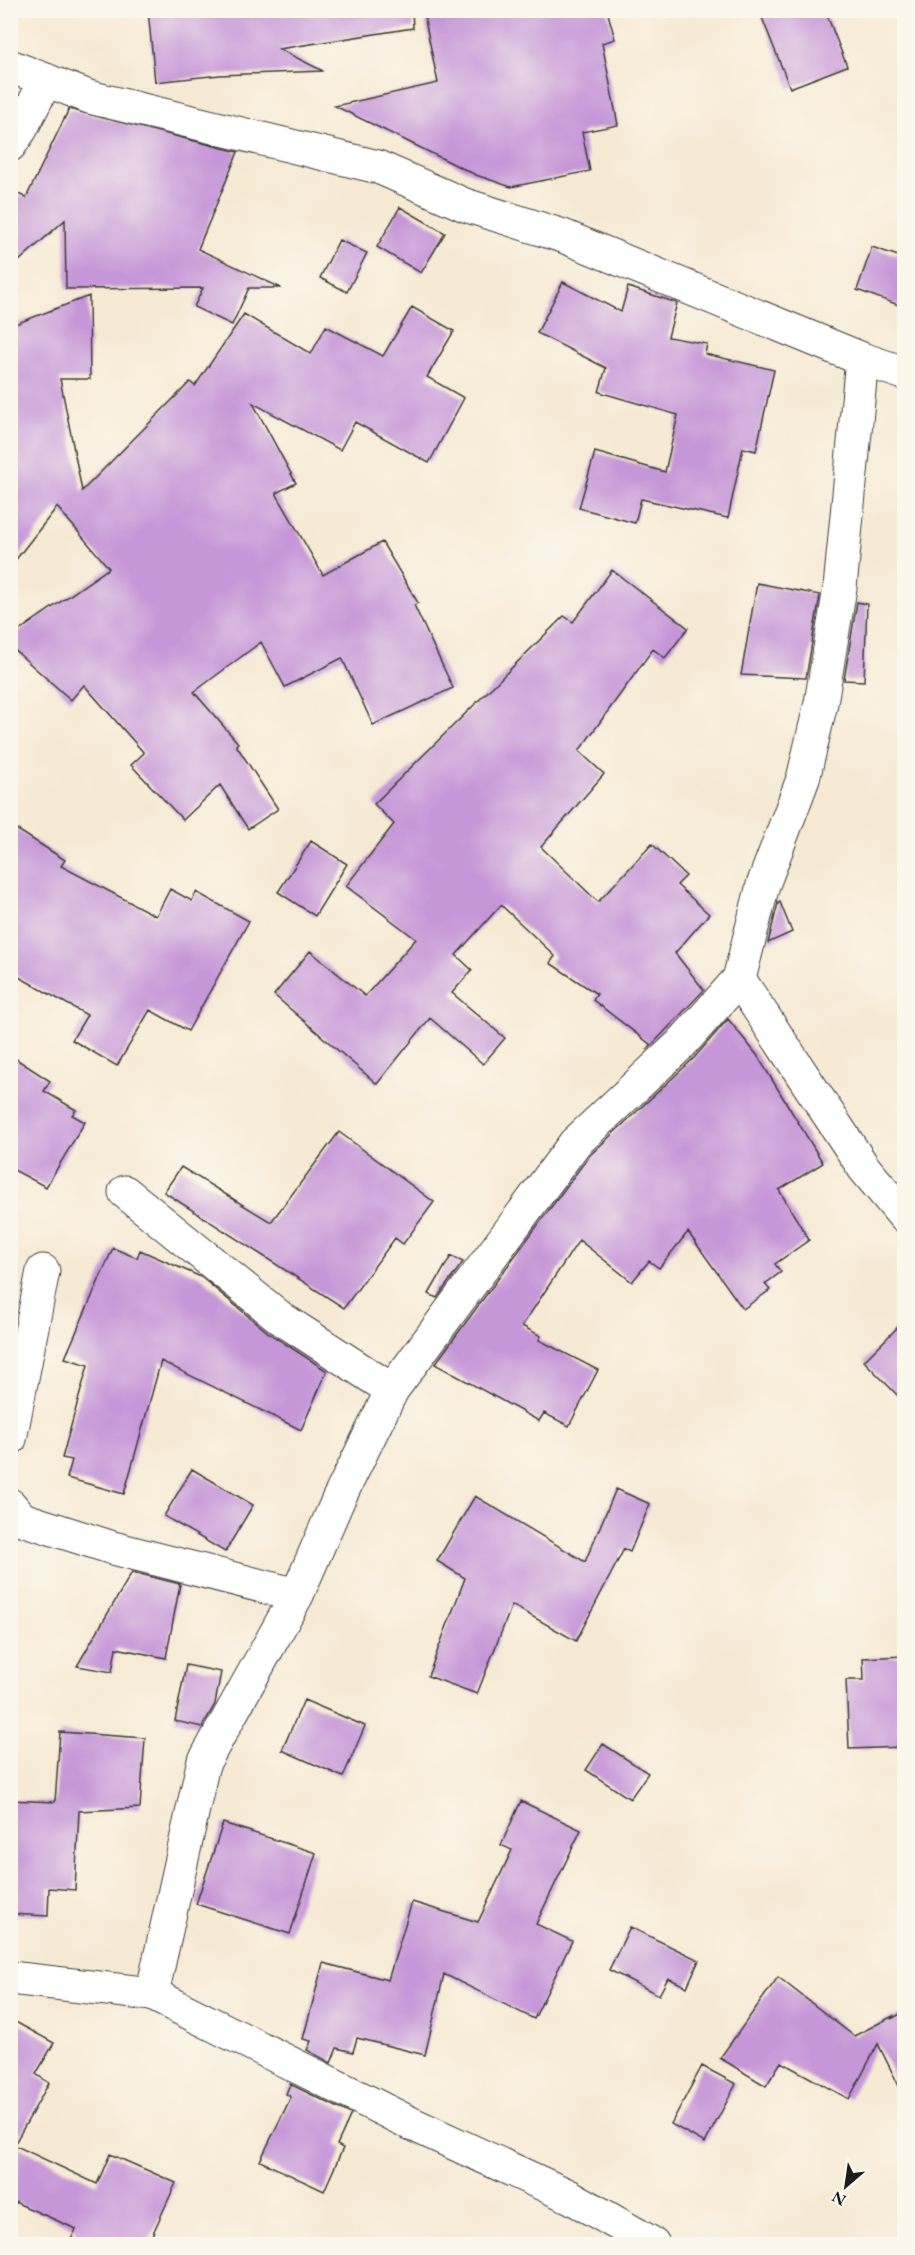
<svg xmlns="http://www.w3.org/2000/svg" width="915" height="2255" viewBox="0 0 915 2255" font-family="'EB Garamond',serif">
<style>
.building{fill:#c697d8}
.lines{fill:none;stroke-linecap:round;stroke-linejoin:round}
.minor-casing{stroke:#3d3b38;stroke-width:35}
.minor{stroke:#fff;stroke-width:33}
</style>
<rect width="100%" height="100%" fill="#fbf7ec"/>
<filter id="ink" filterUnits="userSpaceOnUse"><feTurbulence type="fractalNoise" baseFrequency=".0167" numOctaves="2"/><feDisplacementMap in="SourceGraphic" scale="12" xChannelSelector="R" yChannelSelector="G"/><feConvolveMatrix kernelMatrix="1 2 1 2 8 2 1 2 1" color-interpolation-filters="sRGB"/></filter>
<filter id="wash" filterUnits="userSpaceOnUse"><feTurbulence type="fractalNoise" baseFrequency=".008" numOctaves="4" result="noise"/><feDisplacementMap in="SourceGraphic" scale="24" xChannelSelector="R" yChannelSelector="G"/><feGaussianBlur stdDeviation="1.35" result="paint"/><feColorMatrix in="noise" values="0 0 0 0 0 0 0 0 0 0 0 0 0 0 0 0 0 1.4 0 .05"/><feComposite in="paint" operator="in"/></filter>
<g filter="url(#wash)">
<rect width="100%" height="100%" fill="#f6ead4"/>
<g id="blocks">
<!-- building -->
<path class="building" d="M 148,10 L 412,10 L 413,28 L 279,49 L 323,71 L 220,75 L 155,82 Z
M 423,10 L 607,10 L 615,39 L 602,43 L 618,125 L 582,132 L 590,171 L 511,187 L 476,175 L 335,106 L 438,83 Z
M 759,10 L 825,10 L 847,66 L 790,88 Z
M 69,109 L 238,152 L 198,249 L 281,288 L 249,288 L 232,325 L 194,307 L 203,288 L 66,289 L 65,220 L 10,269 L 10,189 L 26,198 Z
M 400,207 L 445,233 L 421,273 L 377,247 Z
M 339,240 L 367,253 L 347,292 L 320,278 Z
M 872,247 L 904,258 L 904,307 L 857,290 Z
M 563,282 L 621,312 L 628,287 L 677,303 L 668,337 L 707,344 L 705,354 L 774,370 L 756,451 L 743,448 L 728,518 L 641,499 L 635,523 L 579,508 L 595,452 L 665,472 L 678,415 L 599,392 L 606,368 L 537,333 Z
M 89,296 L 90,379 L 60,379 L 82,491 L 190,382 L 195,386 L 244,314 L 311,354 L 326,326 L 383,356 L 412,307 L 454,331 L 427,377 L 464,398 L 429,463 L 355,422 L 340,450 L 253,403 L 296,483 L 276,493 L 323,575 L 382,542 L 418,603 L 414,605 L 453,688 L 373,725 L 342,658 L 285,687 L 261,642 L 194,692 L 238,743 L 236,745 L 278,809 L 248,829 L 220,785 L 183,820 L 131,765 L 144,753 L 84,685 L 71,700 L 10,646 L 10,637 L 109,568 L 57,507 L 10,567 L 10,326 Z
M 612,570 L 688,628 L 665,658 L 653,649 L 579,751 L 604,774 L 541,847 L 598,902 L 652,844 L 686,876 L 677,885 L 709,914 L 675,953 L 704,990 L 647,1050 L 651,1045 L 593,1000 L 597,994 L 550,963 L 555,956 L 501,905 L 456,955 L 472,970 L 452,993 L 505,1038 L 483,1064 L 430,1018 L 377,1084 L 274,995 L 310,951 L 365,996 L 416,939 L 346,886 L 394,824 L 374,804 L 564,616 L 573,622 Z
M 757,583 L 820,595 L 806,678 L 741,675 Z
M 857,602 L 867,604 L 864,681 L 844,680 Z
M 10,825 L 65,860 L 61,866 L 156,916 L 170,889 L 192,901 L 196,892 L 249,921 L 188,1031 L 150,1010 L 117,1066 L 72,1040 L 87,1015 L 10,972 Z
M 311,841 L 347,864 L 315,916 L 278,892 Z
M 780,902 L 792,932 L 768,943 L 778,903 Z
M 728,1019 L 757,1055 L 823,1163 L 779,1190 L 809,1240 L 775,1264 L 781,1272 L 765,1284 L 770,1290 L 743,1309 L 688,1232 L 659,1268 L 649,1261 L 632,1282 L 579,1240 L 522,1326 L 541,1336 L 539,1340 L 598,1370 L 569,1426 L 544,1413 L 539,1421 L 435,1364 L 589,1156 L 694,1058 Z
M 10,1055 L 50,1081 L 44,1091 L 76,1110 L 72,1115 L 85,1122 L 46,1187 L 10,1168 Z
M 339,1132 L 434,1202 L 403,1244 L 395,1238 L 344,1308 L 164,1192 L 181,1167 L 271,1222 Z
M 113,1248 L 137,1258 L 140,1250 L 201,1277 L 270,1334 L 327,1371 L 301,1430 L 161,1361 L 124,1494 L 67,1478 L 72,1460 L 62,1458 L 88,1365 L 65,1358 Z
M 451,1256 L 463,1262 L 437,1298 L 429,1294 Z
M 904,1321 L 904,1402 L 864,1361 Z
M 192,1469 L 253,1505 L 225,1552 L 164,1516 Z
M 616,1489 L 650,1504 L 630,1552 L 624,1549 L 576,1641 L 512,1605 L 477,1694 L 428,1676 L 465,1578 L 437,1561 L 475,1496 L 585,1562 Z
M 132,1572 L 180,1584 L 166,1658 L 116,1648 L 112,1672 L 77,1666 Z
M 904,1656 L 904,1747 L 849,1749 L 846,1680 L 864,1680 L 863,1658 Z
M 186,1665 L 221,1672 L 215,1704 L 202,1727 L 175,1721 Z
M 304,1700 L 365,1726 L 343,1777 L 282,1750 Z
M 60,1732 L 145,1738 L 140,1808 L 79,1811 L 75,1890 L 49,1888 L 48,1916 L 10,1914 L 10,1800 L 55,1802 Z
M 603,1744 L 648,1773 L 630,1799 L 586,1770 Z
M 521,1801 L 581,1830 L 536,1924 L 572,1941 L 534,2019 L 444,1974 L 425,2055 L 357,2038 L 353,2052 L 337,2048 L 331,2063 L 307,2050 L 311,2041 L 303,2039 L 323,1963 L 388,1980 L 412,1902 L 478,1922 L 512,1850 L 501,1845 Z
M 223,1823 L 316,1853 L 290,1934 L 196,1904 Z
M 630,1927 L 699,1960 L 687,1987 L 668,1978 L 659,1995 L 609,1970 Z
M 778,1977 L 854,2036 L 893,2016 L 891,2019 L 904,2012 L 904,2096 L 878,2044 L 849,2099 L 781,2062 L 766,2086 L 720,2058 Z
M 10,2019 L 54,2043 L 36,2074 L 49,2083 L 14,2145 L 97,2184 L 110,2154 L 176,2183 L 148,2244 L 69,2244 L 76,2229 L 10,2200 Z
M 702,2066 L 736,2084 L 705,2143 L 671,2124 Z
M 290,2084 L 351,2114 L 337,2145 L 343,2148 L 324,2191 L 260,2161 L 291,2097 L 286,2094 Z"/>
</g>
</g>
<g filter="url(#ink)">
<use href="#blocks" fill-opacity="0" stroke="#3d3b38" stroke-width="1.5"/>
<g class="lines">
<!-- minor casing -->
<g class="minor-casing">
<path id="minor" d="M 10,66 L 89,97 L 378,167 L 465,205 L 563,236 L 862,359 L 904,373
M 10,145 L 21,129 L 46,80
M 739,979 L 864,1168 L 904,1216
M 125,1192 L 282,1319 L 392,1390
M 10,1439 L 43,1271
M 10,1505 L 22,1519 L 113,1548 L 297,1595
M 10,1978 L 152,1994 L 410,2123 L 571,2197 L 653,2244
M 152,1994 L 203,1764 L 297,1595 L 338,1500 L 392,1390 L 575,1143 L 681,1044 L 739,979 L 763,885 L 803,779 L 821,703 L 840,588 L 862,359"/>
</g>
<!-- minor -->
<use href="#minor" class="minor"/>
</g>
</g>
<!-- margin -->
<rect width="915" height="2255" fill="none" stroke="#fbf7ec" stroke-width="36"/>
<!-- north arrow -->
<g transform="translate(846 2186) rotate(209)" stroke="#fbf7ec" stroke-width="4.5" paint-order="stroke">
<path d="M0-4.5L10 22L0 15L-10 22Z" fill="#1c1c1c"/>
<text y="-9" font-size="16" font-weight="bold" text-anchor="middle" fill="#1c1c1c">N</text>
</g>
</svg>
